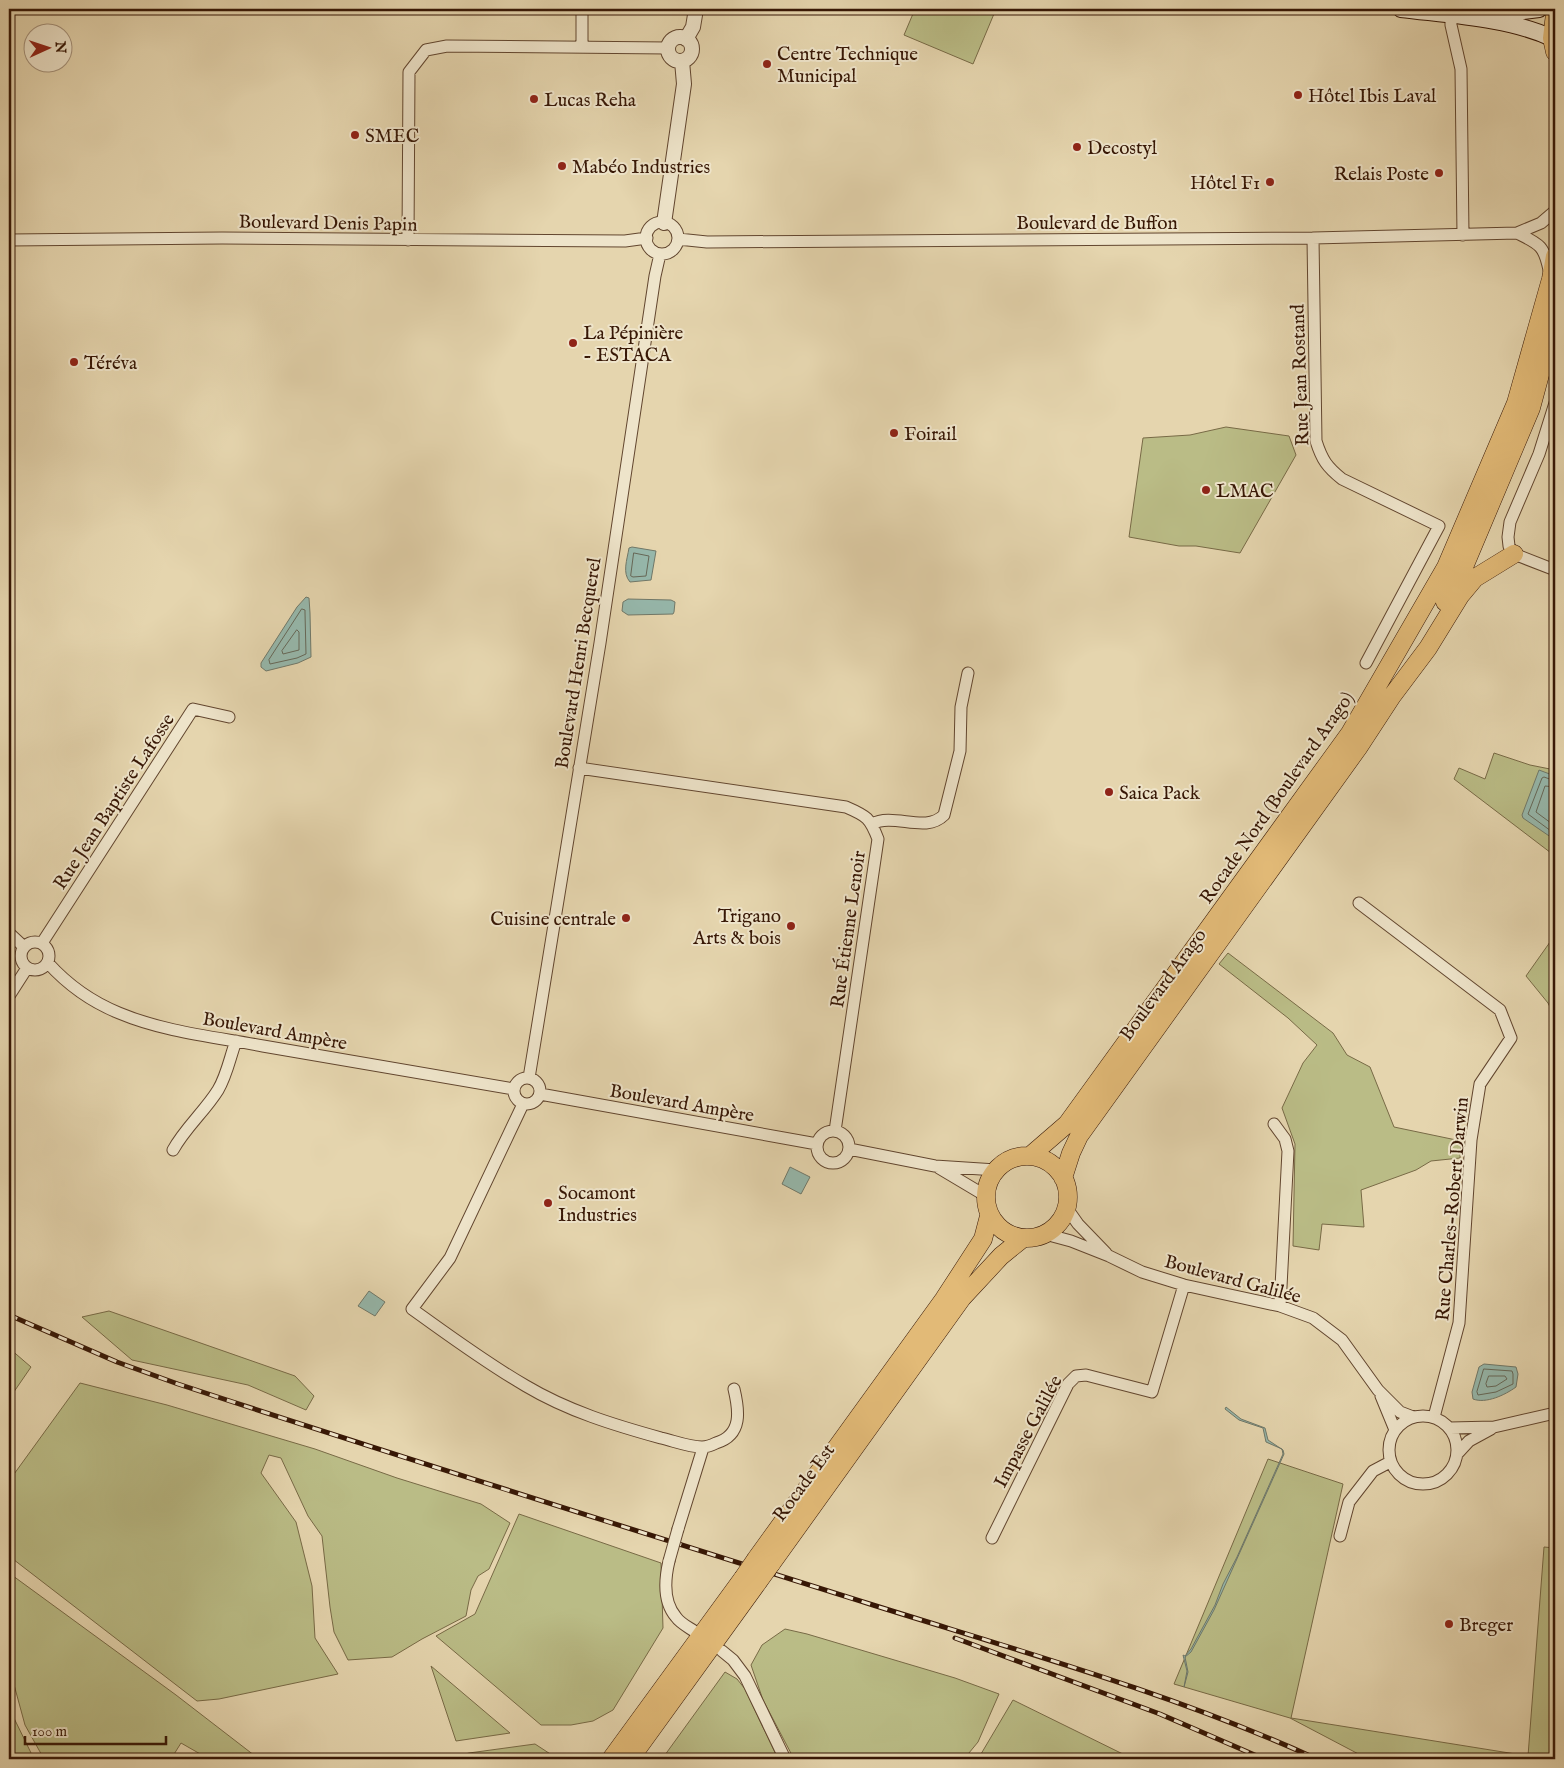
<svg xmlns="http://www.w3.org/2000/svg" width="1564" height="1768" viewBox="0 0 1564 1768" font-family="'IM FELL English',serif">
<style>
.green{fill:#babc86;stroke:#786a46}
.water{fill:#96b8ac;stroke:#707869}
.lines{fill:none;stroke-linecap:round;stroke-linejoin:round}
.shore{stroke:#666858;stroke-width:1}
.minor-casing{stroke:#62462f;stroke-width:13}
.tertiary-casing{stroke:#62462f;stroke-width:16}
.secondary-casing{stroke:#371705;stroke-width:18}
.primary-casing{stroke:#371705;stroke-width:19}
.minor{stroke:#eee4ca;stroke-width:11}
.tertiary{stroke:#eee4ca;stroke-width:14}
.secondary{stroke:#eee4ca;stroke-width:16}
.primary{stroke:#e2ba77;stroke-width:18}
.rail-casing{stroke:#371705;stroke-width:5}
.rail{stroke:#eee4ca;stroke-width:3;stroke-dasharray:9;stroke-linecap:butt}
.minor-bridge-casing{stroke:#62462f;stroke-width:13;stroke-linecap:butt}
.primary-bridge-casing{stroke:#371705;stroke-width:19;stroke-linecap:butt}
.minor-bridge{stroke:#eee4ca;stroke-width:11}
.primary-bridge{stroke:#e2ba77;stroke-width:18}
.poi-dot{fill:#8f2418;stroke:#eee4ca;stroke-width:2}
.labels{text-anchor:middle;stroke-width:4;stroke-linejoin:round;paint-order:stroke}
.poi-label{font-size:19px;fill:#371705;stroke:#eee4ca;text-anchor:start}
.street-label{font-size:19px;fill:#371705;stroke:#eee4ca}
</style>
<rect width="100%" height="100%" fill="#e5d5ae"/>
<filter id="stains"><feTurbulence type="fractalNoise" baseFrequency=".004" numOctaves="4"/><feColorMatrix values="0 0 0 0 .2 0 0 0 0 .09 0 0 0 0 .02 0 0 0 .5 -.17"/></filter>
<radialGradient id="worn" r=".72"><stop offset=".6" stop-color="#630" stop-opacity="0"/><stop offset="1" stop-color="#630" stop-opacity=".3"/></radialGradient>
<!-- green -->
<path class="green" d="M 915,9 L 996,9 L 973,64 L 904,35 Z
M 1226,427 L 1289,436 L 1296,455 L 1240,553 L 1196,546 L 1179,546 L 1129,537 L 1143,438 L 1190,435 Z
M 1494,753 L 1530,765 L 1555,770 L 1555,856 L 1454,779 L 1459,768 L 1485,779 Z
M 1555,935 L 1555,1017 L 1548,1003 L 1526,976 Z
M 1228,953 L 1333,1033 L 1347,1055 L 1370,1067 L 1394,1127 L 1461,1141 L 1460,1158 L 1431,1161 L 1416,1170 L 1361,1190 L 1364,1227 L 1322,1224 L 1319,1250 L 1293,1246 L 1295,1144 L 1282,1108 L 1303,1063 L 1317,1045 L 1288,1018 L 1219,964 Z
M 109,1311 L 295,1376 L 314,1396 L 306,1410 L 248,1385 L 132,1360 L 82,1317 Z
M 9,1348 L 31,1367 L 9,1399 Z
M 80,1383 L 167,1405 L 315,1449 L 397,1478 L 481,1504 L 510,1523 L 489,1569 L 478,1576 L 471,1590 L 466,1616 L 422,1639 L 392,1657 L 348,1660 L 334,1632 L 330,1607 L 322,1536 L 308,1516 L 281,1458 L 269,1455 L 261,1473 L 296,1522 L 312,1586 L 315,1638 L 338,1674 L 219,1699 L 197,1701 L 9,1556 L 9,1481 Z
M 1268,1459 L 1343,1484 L 1291,1718 L 1528,1756 L 1544,1547 L 1555,1548 L 1555,1759 L 1368,1759 L 1290,1718 L 1174,1684 Z
M 519,1514 L 661,1563 L 663,1628 L 613,1710 L 593,1721 L 571,1725 L 541,1725 L 436,1636 L 475,1614 Z
M 9,1573 L 176,1695 L 259,1759 L 209,1759 L 181,1743 L 171,1759 L 44,1759 L 25,1725 L 13,1681 L 9,1676 Z
M 785,1629 L 807,1634 L 955,1678 L 999,1694 L 978,1742 L 964,1759 L 794,1759 L 763,1700 L 751,1665 L 762,1645 Z
M 431,1666 L 510,1733 L 456,1741 Z
M 725,1672 L 737,1679 L 745,1689 L 778,1759 L 662,1759 Z
M 1013,1700 L 1133,1759 L 978,1759 Z
M 9,1705 L 10,1710 L 34,1759 L 9,1759 Z
M 535,1744 L 558,1759 L 447,1759 L 469,1753 Z"/>
<!-- water -->
<path class="water" d="M 632,547 L 656,551 L 651,580 L 630,582 C 622,573 627,560 629,548 Z
M 306,597 L 309,598 L 310,613 L 311,657 L 298,663 L 266,671 L 261,667 L 261,663 L 297,607 Z
M 628,599 L 671,600 L 675,602 L 674,612 L 673,614 L 628,615 L 622,611 L 623,602 Z
M 1539,770 L 1555,776 L 1555,840 L 1523,818 L 1522,815 Z
M 790,1167 L 810,1177 L 801,1194 L 782,1184 Z
M 369,1291 L 385,1302 L 375,1316 L 358,1306 Z
M 1484,1364 L 1516,1367 L 1518,1374 L 1516,1387 C 1505,1395 1486,1404 1473,1399 L 1472,1392 L 1479,1367 Z
M 1226,1407 L 1241,1419 L 1265,1428 L 1268,1440 L 1283,1450 L 1284,1454 L 1214,1610 L 1191,1652 L 1185,1657 L 1188,1672 L 1184,1687 L 1187,1671 L 1183,1655 L 1185,1656 L 1191,1649 L 1215,1605 L 1223,1584 L 1237,1557 L 1283,1454 L 1282,1449 L 1266,1442 L 1263,1428 L 1239,1420 L 1225,1409 Z"/>
<g class="lines">
<!-- shore -->
<path class="shore" d="M 634,553 L 649,556 L 646,576 L 633,577 L 631,576 Z
M 302,609 L 305,610 L 305,613 L 306,654 L 297,658 L 270,664 L 269,660 Z
M 297,630 L 299,632 L 299,650 L 283,654 L 282,651 Z
M 1555,781 L 1544,777 L 1542,778 L 1528,814 L 1555,834
M 1555,787 L 1545,786 L 1536,812 L 1555,826
M 1484,1369 L 1512,1371 L 1513,1374 L 1513,1384 L 1496,1392 L 1478,1395 L 1477,1392 Z
M 1489,1376 L 1505,1376 L 1507,1379 L 1496,1386 L 1487,1387 L 1486,1384 Z"/>
<!-- minor casing -->
<g class="minor-casing">
<path id="minor" d="M 1451,16 L 1451,25 L 1461,69 L 1463,235
M 582,47 L 582,9
M646 238a16 16 0 1 1 32 0a16 16 0 1 1-32 0Z
M 1517,233 C 1539,244 1544,245 1549,270
M 1313,238 L 1316,441 C 1322,460 1327,467 1342,479 L 1439,526 L 1366,663
M 678,239 L 707,242 L 1313,238 L 1517,233 L 1541,223 L 1555,211
M 9,240 L 222,238 L 625,241 L 647,238
M 408,240 L 409,72 L 426,50 L 447,46 L 668,48
M 1555,403 L 1539,454 L 1510,522 L 1508,537 L 1509,546 L 1514,554 L 1555,570
M 579,768 L 846,807 C 867,816 870,818 878,839 L 835,1131
M 872,824 C 894,812 925,834 944,815 L 960,751 L 961,707 L 968,673
M 1359,903 L 1500,1010 L 1511,1038 L 1480,1084 L 1471,1140 L 1459,1323 L 1434,1417
M 9,933 L 24,947
M21 956a14 14 0 1 1 28 0a14 14 0 1 1-28 0Z
M 42,943 L 193,709 L 229,717
M 48,963 C 67,984 92,1002 119,1013 C 164,1032 215,1037 263,1046 C 346,1061 430,1074 514,1089
M 9,996 L 27,968
M514 1091a13 13 0 1 1 26 0a13 13 0 1 1-26 0Z
M 529,1078 L 600,643 L 655,276 L 660,254
M 540,1094 L 817,1144
M 523,1104 L 450,1258 L 412,1309 C 450,1336 486,1363 526,1386 C 568,1411 614,1425 661,1438 C 674,1441 689,1447 702,1447 C 706,1447 712,1445 716,1443 C 743,1435 739,1410 734,1389
M 1274,1124 L 1285,1139 L 1288,1151 L 1280,1306
M817 1147a16 16 0 1 1 32 0a16 16 0 1 1-32 0Z
M 849,1149 L 935,1166 L 996,1170
M 173,1150 C 185,1128 205,1111 218,1090 C 227,1075 230,1057 236,1041
M 939,1168 L 986,1196
M 1066,1207 L 1078,1224 L 1106,1253
M 1045,1234 L 1071,1241 L 1109,1256 L 1142,1272 L 1184,1285 L 1280,1306 L 1313,1318 L 1342,1340 L 1378,1390 L 1400,1412 L 1413,1417
M 1381,1396 L 1395,1430
M1389 1450a34 34 0 1 1 68 0a34 34 0 1 1-68 0Z
M 1450,1428 L 1494,1427 L 1555,1413
M 1457,1454 L 1469,1441 L 1491,1429
M 678,1529 L 703,1448
M 1340,1536 L 1349,1502 L 1373,1471 L 1390,1462
M 992,1538 L 1068,1384 L 1076,1376 L 1086,1375 L 1152,1392 L 1184,1285
M 669,1561 C 665,1578 663,1602 676,1617 C 680,1623 688,1627 694,1631
M 722,1651 L 733,1660 L 745,1676 L 785,1759"/>
</g>
<!-- tertiary casing -->
<g class="tertiary-casing">
<path id="tertiary" d="M668 49a12 12 0 1 1 24 0a12 12 0 1 1-24 0Z
M 686,39 L 693,27 L 696,9
M 664,223 L 684,84 L 682,61"/>
</g>
<!-- secondary casing -->
<g class="secondary-casing">
<path id="secondary" d="M 1401,9 C 1449,15 1509,18 1552,38
M 1484,11 L 1509,13 L 1539,9"/>
</g>
<!-- primary casing -->
<g class="primary-casing">
<path id="primary" d="M 1555,14 L 1552,38 L 1555,52
M 1445,602 L 1461,574 L 1531,408 L 1555,319
M986 1197a41 41 0 1 1 82 0a41 41 0 1 1-82 0Z
M 1030,1156 L 1067,1124 L 1350,733 L 1446,567 L 1516,403 L 1551,279 L 1555,256
M 1063,1178 L 1071,1153 L 1079,1136 L 1358,748 L 1392,696 L 1428,648 L 1460,596 L 1475,578 L 1514,554
M 756,1559 L 944,1299 L 983,1239 L 989,1216
M 771,1564 L 962,1298 L 1001,1256 L 1022,1239
M 611,1759 L 743,1578
M 630,1759 L 758,1582"/>
</g>
<!-- minor -->
<use href="#minor" class="minor"/>
<!-- tertiary -->
<use href="#tertiary" class="tertiary"/>
<!-- secondary -->
<use href="#secondary" class="secondary"/>
<!-- primary -->
<use href="#primary" class="primary"/>
<!-- rail casing -->
<g class="rail-casing">
<path id="rail" d="M 9,1315 L 117,1362 L 178,1384 C 409,1460 641,1532 873,1605 C 1023,1652 1174,1694 1317,1759
M 955,1638 L 1160,1714 L 1264,1759"/>
</g>
<!-- rail -->
<use href="#rail" class="rail"/>
<!-- minor-bridge casing -->
<g class="minor-bridge-casing">
<path id="minor-bridge" d="M 669,1561 L 678,1529"/>
</g>
<!-- primary-bridge casing -->
<g class="primary-bridge-casing">
<path id="primary-bridge" d="M 743,1578 L 756,1559
M 758,1582 L 771,1564"/>
</g>
<!-- minor-bridge -->
<use href="#minor-bridge" class="minor-bridge"/>
<!-- primary-bridge -->
<use href="#primary-bridge" class="primary-bridge"/>
</g>
<!-- markers -->
<g class="poi-dot">
<circle cx="767" cy="64" r="5"/>
<circle cx="1298" cy="95" r="5"/>
<circle cx="534" cy="99" r="5"/>
<circle cx="355" cy="135" r="5"/>
<circle cx="1077" cy="147" r="5"/>
<circle cx="562" cy="166" r="5"/>
<circle cx="1439" cy="173" r="5"/>
<circle cx="1270" cy="182" r="5"/>
<circle cx="573" cy="343" r="5"/>
<circle cx="74" cy="362" r="5"/>
<circle cx="894" cy="433" r="5"/>
<circle cx="1206" cy="490" r="5"/>
<circle cx="1109" cy="792" r="5"/>
<circle cx="626" cy="918" r="5"/>
<circle cx="791" cy="926" r="5"/>
<circle cx="548" cy="1203" r="5"/>
<circle cx="1449" cy="1624" r="5"/>
</g>
<g class="labels">
<!-- poi labels -->
<g class="poi-label">
<text x="777" y="60">Centre Technique<tspan x="777" dy="22">Municipal</tspan></text>
<text x="1308" y="102">Hôtel Ibis Laval</text>
<text x="544" y="106">Lucas Reha</text>
<text x="365" y="142">SMEC</text>
<text x="1087" y="154">Decostyl</text>
<text x="572" y="173">Mabéo Industries</text>
<text x="1429" y="180" text-anchor="end">Relais Poste</text>
<text x="1260" y="189" text-anchor="end">Hôtel F1</text>
<text x="583" y="339">La Pépinière<tspan x="583" dy="22">- ESTACA</tspan></text>
<text x="84" y="369">Téréva</text>
<text x="904" y="440">Foirail</text>
<text x="1216" y="497">LMAC</text>
<text x="1119" y="799">Saica Pack</text>
<text x="781" y="922" text-anchor="end">Trigano<tspan x="781" dy="22">Arts &amp; bois</tspan></text>
<text x="616" y="925" text-anchor="end">Cuisine centrale</text>
<text x="558" y="1199">Socamont<tspan x="558" dy="22">Industries</tspan></text>
<text x="1459" y="1631">Breger</text>
</g>
<!-- street labels -->
<g class="street-label">
<text transform="translate(328 222) rotate(1)" y="7">Boulevard Denis Papin</text>
<text x="1097" y="229">Boulevard de Buffon</text>
<text transform="translate(1299 375) rotate(-92)" y="7">Rue Jean Rostand</text>
<text transform="translate(577 663) rotate(-81)" y="7">Boulevard Henri Becquerel</text>
<text transform="translate(1276 797) rotate(-55)" y="7">Rocade Nord (Boulevard Arago)</text>
<text transform="translate(113 801) rotate(-57)" y="7">Rue Jean Baptiste Lafosse</text>
<text transform="translate(847 929) rotate(-82)" y="7">Rue Étienne Lenoir</text>
<text transform="translate(1162 984) rotate(-54)" y="7">Boulevard Arago</text>
<text transform="translate(275 1030) rotate(10)" y="7">Boulevard Ampère</text>
<text transform="translate(682 1102) rotate(10)" y="7">Boulevard Ampère</text>
<text transform="translate(1451 1209) rotate(-85)" y="7">Rue Charles-Robert Darwin</text>
<text transform="translate(1233 1278) rotate(15)" y="7">Boulevard Galilée</text>
<text transform="translate(1027 1431) rotate(-62)" y="7">Impasse Galilée</text>
<text transform="translate(803 1482) rotate(-54)" y="7">Rocade Est</text>
</g>
</g>
<!-- margin -->
<rect width="1564" height="1768" fill="none" stroke="#e5d5ae" stroke-width="30"/>
<rect x="10" y="10" width="1544" height="1748" fill="none" stroke="#371705" stroke-width="2.5"/>
<rect x="15" y="15" width="1534" height="1738" fill="none" stroke="#371705"/>
<!-- north arrow -->
<g transform="translate(48 48) rotate(87)"><circle r="24" fill="#eee4ca" stroke="#a5927b"/>
<path d="M0-4L9 19L0 12L-9 19Z" fill="#8f2418"/>
<text y="-8" font-size="14" font-weight="bold" text-anchor="middle" fill="#371705">N</text>
</g>
<!-- scale -->
<path d="M25 1736v8h141v-8" fill="none" stroke="#371705" stroke-width="2.5"/>
<text x="32" y="1736" font-size="15" fill="#371705" stroke="#eee4ca" stroke-width="4" paint-order="stroke">100 m</text>
<rect width="100%" height="100%" filter="url(#stains)"/>
<rect width="100%" height="100%" fill="url(#worn)"/>
</svg>
